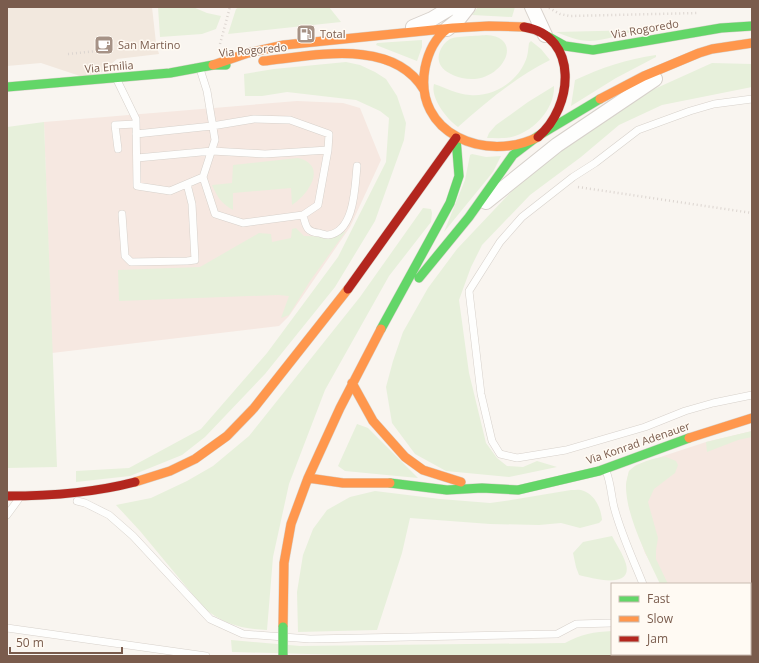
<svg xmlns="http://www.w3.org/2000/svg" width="759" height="663" viewBox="0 0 759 663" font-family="'Open Sans',sans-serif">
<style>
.residential{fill:#f2e8de}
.commercial{fill:#f6e8e1}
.green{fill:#e7f0db}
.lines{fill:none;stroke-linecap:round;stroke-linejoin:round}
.lane-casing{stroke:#d7d1cb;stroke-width:8}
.street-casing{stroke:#d7d1cb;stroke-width:16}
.fast-casing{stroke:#d9d2cb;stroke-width:10}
.slow-casing{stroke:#d9d2cb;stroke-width:10}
.jam-casing{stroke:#d9d2cb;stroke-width:10}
.path{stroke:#dcd5d0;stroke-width:2.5;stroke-dasharray:1 3;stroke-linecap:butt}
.lane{stroke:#fefefd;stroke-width:7}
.street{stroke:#fefefd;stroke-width:14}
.fast{stroke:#63d668;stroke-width:9}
.slow{stroke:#ff974d;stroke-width:9}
.jam{stroke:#b3261e;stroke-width:9}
.fast-bridge-casing{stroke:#dad1cc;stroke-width:10;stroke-linecap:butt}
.fast-bridge{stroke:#63d668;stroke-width:9}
.labels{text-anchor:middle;stroke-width:3;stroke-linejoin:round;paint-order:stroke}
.street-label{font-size:11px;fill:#7a5c4d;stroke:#fffaf3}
.poi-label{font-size:11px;fill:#7a5c4d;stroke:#fffaf3;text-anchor:start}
</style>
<rect width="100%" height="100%" fill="#f9f5f0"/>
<!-- residential -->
<path class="residential" d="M 7,7 L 152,7 L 156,43 L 159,54 L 117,59 L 92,80 L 41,63 L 7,66 Z"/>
<!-- commercial -->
<path class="commercial" d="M 297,101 L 343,103 L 360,108 L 381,160 L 350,227 L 289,316 L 279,326 L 52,353 L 44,122 Z
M 752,431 L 752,656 L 750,654 L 750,584 L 663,584 L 645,553 L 629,508 L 626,485 L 629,471 L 636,465 L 706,442 Z"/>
<!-- green -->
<path class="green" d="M 158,7 L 193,7 L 207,13 L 221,16 L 216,29 L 202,34 L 160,37 Z
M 239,7 L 329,7 L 341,22 L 228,34 L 236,9 Z
M 478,7 L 515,7 L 512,17 L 472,15 Z
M 640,30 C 623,34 606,40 590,41 C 578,41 566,36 556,32 Z
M 486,35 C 528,37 500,87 462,78 C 454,76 445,72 441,66 C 438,61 438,56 440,51 C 442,46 445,42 450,39 C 456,36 478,36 486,35 Z
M 422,40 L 422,47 L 417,61 L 376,45 L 377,43 Z
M 531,41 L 541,49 L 550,60 C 516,77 486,102 458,127 C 447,119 430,98 434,84 C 446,88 457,94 470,95 C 492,97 516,83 525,62 C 528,56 528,50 529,43 Z
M 656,55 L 656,57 L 616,78 L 571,106 L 575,80 C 601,68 627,59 656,55 Z
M 346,62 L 360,65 L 375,72 L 386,79 L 397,96 L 406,123 L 404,140 L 375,221 L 335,287 L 265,374 L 205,437 L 182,455 L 130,476 L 76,482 L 76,471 L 129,468 L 201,429 L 267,353 L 338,257 L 386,162 L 389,118 L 380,111 L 356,100 L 287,92 L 262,96 L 245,96 L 244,74 L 274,69 Z
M 712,63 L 752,64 L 752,87 L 662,105 L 619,125 L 581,157 L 530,195 L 482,245 L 471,267 L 459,300 L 469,373 L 486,443 L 497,458 L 507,466 L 523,467 L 537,461 L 557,467 L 509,477 L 446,471 L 415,454 L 392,423 L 386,387 L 393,361 L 403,332 L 428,288 L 457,249 L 511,192 L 575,137 L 650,91 Z
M 554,86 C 555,108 535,130 515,136 C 507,139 496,138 487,138 L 489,133 L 496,125 L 528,102 Z
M 44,122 L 57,467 L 7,468 L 7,127 Z
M 472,154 L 486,157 L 501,156 L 493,172 L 444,232 L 465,180 L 470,155 Z
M 298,158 C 328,165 309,194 292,205 L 291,188 L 233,193 L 233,210 C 221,203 218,198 212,185 L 232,183 L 233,165 Z
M 423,208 L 431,209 L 432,213 L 431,222 L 389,276 L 325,390 L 289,484 L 273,557 L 267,630 C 242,629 222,624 203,607 L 140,531 L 116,505 L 151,498 L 187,481 L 213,466 L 249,436 L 360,297 Z
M 296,228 L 304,236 C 319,236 334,239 346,231 L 310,281 L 289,315 L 281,318 L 289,296 L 278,295 L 119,301 L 118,270 L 200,267 L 259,233 L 271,234 L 272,242 L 291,238 L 292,229 Z
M 357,424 L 368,428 L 418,478 L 345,471 L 338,466 Z
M 752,431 L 752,437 L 738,440 L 707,452 L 706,442 Z
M 666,457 L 676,461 L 678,465 L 675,473 L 654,489 L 648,502 L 658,538 L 656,550 L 656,559 L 668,584 L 660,584 C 647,556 626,516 626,486 C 626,481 628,475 629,471 C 639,462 653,458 666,457 Z
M 571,490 C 575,490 580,489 584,491 C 596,496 601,509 602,520 L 599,523 L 580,528 L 561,523 L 539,525 L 490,524 L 410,518 L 402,553 L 377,630 L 298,632 L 297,592 L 303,555 L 313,529 L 327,510 L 350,497 L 375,491 L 440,499 L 490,503 L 511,500 Z
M 612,536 C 616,544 623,554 626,564 C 633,590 591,578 579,575 L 576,567 L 573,553 L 583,542 Z
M 612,631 L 612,654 L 666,654 L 669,656 L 381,656 L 232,652 L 231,640 L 300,646 L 565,643 C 581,634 594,632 612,631 Z"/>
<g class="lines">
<!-- lane casing -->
<g class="lane-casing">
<path id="lane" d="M 117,80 L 136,119 L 137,186 L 170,191 L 203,177 L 215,140 L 207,91 L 200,69
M 752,99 L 714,104 L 690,111 L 638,130 L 595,163 L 573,177 L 522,217 L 500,242 L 469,291 L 481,394 L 492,441 L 500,454 L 517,458 L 566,450 L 645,427 L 685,411 L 713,403 L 752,395
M 136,134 L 212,126 L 254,119 L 290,120 L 329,134 L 328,150 L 318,205 L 303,215 L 243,223 L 215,214 L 203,177
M 118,149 L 115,125 L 136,124
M 137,158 L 212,151 L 265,154 L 328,150
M 122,214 L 125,256 L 131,262 L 187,261 L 195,260 L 192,204 L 187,184
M 303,215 C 306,226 306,232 319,233 C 322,234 326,235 328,235 C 355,232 355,185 357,166
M 606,471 C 611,483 611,495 614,507 C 621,534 633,559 643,584
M 77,501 L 85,503 L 109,515 L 133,536 L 210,619 L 243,634 L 310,639 L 557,634 L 576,624 L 612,623
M 7,515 L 18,500
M 750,611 L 752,611
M 7,628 L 206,656
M 690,654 L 692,656"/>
</g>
<!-- street casing -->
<g class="street-casing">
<path id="street" d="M 532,7 L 545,35
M 413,27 L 432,19 L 452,7
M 447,29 L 457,21 L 468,7
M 486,202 L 557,145 L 655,79"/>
</g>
<!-- fast casing -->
<g class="fast-casing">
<path id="fast" d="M 547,36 L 565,46 L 593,50 L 721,28 L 752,26
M 7,87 L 170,73 L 213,65 L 226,65
M 419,278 L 469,217 L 513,155 L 538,136 L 600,99
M 381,329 L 450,203 L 459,176 L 456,138
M 390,483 L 447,490 L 482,488 L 518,490 L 599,471 L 689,438"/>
</g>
<!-- slow casing -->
<g class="slow-casing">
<path id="slow" d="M 447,29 C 434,39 428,53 425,68 C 413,134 486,163 538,137
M 263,61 C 313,56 393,37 424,90
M 213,65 L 248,53 L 284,45 L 453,28 L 489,26 L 524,27
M 600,99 L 644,76 L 699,53 L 712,49 L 752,43
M 381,329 L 340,408 L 308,478 L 343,483 L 390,483
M 352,383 L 373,421 L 405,457 L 423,470 L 461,482
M 689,438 L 752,418
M 135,482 L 170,471 L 195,459 L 227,436 L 254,408 L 348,289
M 283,627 L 284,563 L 291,524 L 308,478"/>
</g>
<!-- jam casing -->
<g class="jam-casing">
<path id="jam" d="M 524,27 C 580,36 573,108 538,137
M 348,289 L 456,138
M 7,496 C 50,496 93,493 135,482"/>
</g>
<!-- path -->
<path class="path" d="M 549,8 L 560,14 L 570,16 L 699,13
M 220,44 L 230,7
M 68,54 L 107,50
M 578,187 L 752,213"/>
<!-- lane -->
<use href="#lane" class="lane"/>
<!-- street -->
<use href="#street" class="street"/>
<!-- fast -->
<use href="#fast" class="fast"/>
<!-- slow -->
<use href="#slow" class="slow"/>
<!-- jam -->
<use href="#jam" class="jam"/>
<!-- fast-bridge casing -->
<g class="fast-bridge-casing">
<path id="fast-bridge" d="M 283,627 L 283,656"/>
</g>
<!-- fast-bridge -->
<use href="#fast-bridge" class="fast-bridge"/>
</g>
<!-- icons -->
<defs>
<g id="fuel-square" transform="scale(1)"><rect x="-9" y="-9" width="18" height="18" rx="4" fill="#a69286" stroke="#fffaf3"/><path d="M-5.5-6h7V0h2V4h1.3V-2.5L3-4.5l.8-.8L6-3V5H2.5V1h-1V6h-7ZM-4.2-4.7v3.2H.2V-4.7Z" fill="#fff"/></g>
<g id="cafe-square" transform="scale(1)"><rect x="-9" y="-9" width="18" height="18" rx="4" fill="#a69286" stroke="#fffaf3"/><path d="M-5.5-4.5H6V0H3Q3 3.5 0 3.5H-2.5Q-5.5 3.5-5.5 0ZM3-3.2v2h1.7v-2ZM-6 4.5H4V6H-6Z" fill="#fff"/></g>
</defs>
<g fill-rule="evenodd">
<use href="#fuel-square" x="306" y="34"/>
<use href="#cafe-square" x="104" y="45"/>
</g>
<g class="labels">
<!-- street labels -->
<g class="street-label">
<text transform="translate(645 29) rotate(-10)" y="4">Via Rogoredo</text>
<text transform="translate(253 50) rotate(-5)" y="4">Via Rogoredo</text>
<text transform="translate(109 67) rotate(-5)" y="4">Via Emilia</text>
<text transform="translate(638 443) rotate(-19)" y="4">Via Konrad Adenauer</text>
</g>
<!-- poi labels -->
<g class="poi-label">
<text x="320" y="38">Total</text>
<text x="118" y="49">San Martino</text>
</g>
</g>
<!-- border -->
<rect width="759" height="663" fill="none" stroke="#7a5c4d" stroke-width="16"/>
<!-- legend -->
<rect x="611" y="583" width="140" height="72" fill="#fffaf3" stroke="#cabbb1"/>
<rect x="619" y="596" width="20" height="6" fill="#63d668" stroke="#cabbb1"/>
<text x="647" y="603" font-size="12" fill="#7a5c4d">Fast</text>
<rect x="619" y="616" width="20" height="6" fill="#ff974d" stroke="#cabbb1"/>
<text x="647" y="623" font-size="12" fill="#7a5c4d">Slow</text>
<rect x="619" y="636" width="20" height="6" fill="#b3261e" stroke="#cabbb1"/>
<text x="647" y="643" font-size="12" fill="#7a5c4d">Jam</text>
<!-- scale -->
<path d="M10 647v6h112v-6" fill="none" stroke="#7a5c4d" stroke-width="2"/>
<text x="16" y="647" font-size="12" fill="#7a5c4d" stroke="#fffaf3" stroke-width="3" paint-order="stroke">50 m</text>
</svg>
